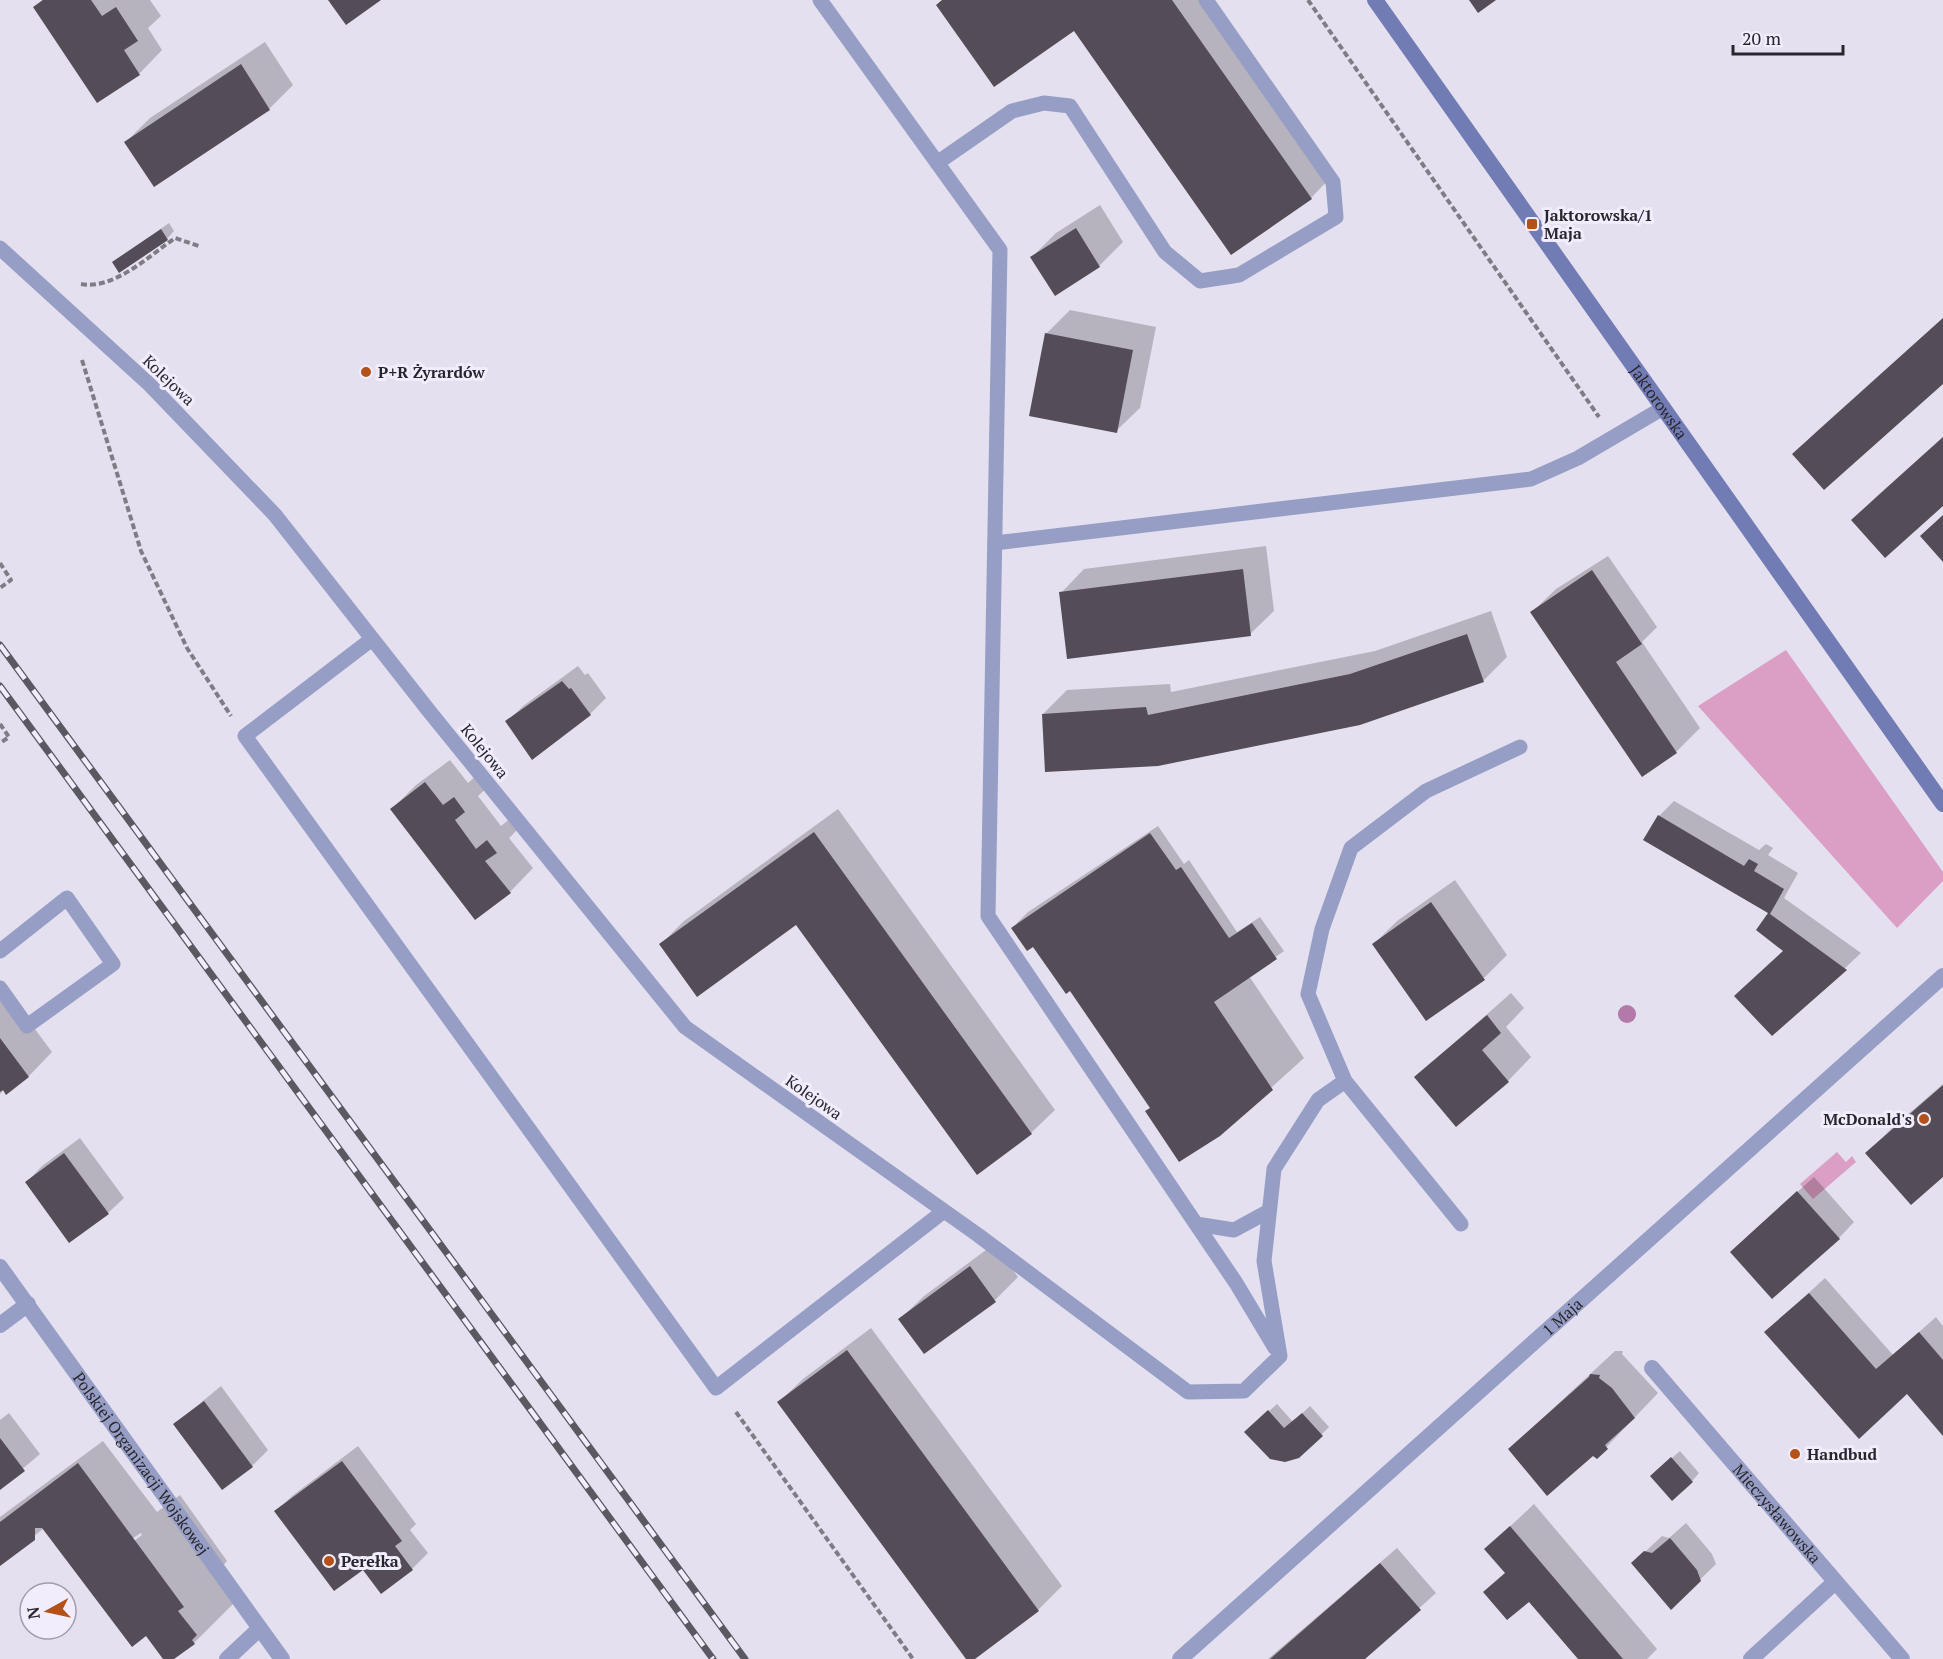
<svg xmlns="http://www.w3.org/2000/svg" width="1943" height="1659" viewBox="0 0 1943 1659" font-family="'PT Serif',serif">
<style>
.green{fill:#db9fc5}
.shadow{fill:#0003;fill-rule:evenodd}
.building{fill:#544c56}
.lines{fill:none;stroke-linecap:round;stroke-linejoin:round}
.path{stroke:#7f7c86;stroke-width:4;stroke-dasharray:6 3;stroke-linecap:butt}
.service{stroke:#969ec5;stroke-width:15}
.minor{stroke:#969ec5;stroke-width:16}
.tertiary{stroke:#969ec5;stroke-width:16}
.secondary{stroke:#727cb4;stroke-width:16}
.rail-casing{stroke:#5a5860;stroke-width:7}
.rail{stroke:#f1edfd;stroke-width:4.5;stroke-dasharray:14;stroke-linecap:butt}
.tree{fill:#b279a9}
.poi-dot{fill:#b35118;stroke:#f1edfd;stroke-width:2}
.labels{text-anchor:middle;stroke-width:6;stroke-linejoin:round;paint-order:stroke}
.poi-label{font-size:16px;font-weight:bold;fill:#28262c;stroke:#f1edfd;text-anchor:start}
.street-label{font-size:16px;fill:#28262c;stroke:#f1edfd}
</style>
<rect width="100%" height="100%" fill="#e4e0ef"/>
<!-- green -->
<path class="green" d="M 1786,650 L 1943,872 L 1943,881 L 1897,928 L 1698,706 Z
M 1837,1152 L 1846,1162 L 1852,1156 L 1856,1162 L 1813,1199 L 1800,1184 Z"/>
<!-- shadow -->
<path class="shadow" d="M 42,0 L 150,0 L 161,16 L 148,28 L 162,50 L 139,74 L 35,7 Z
M 943,0 L 1212,0 L 1334,174 L 1311,198 L 1074,29 Z
M 265,42 L 293,85 L 269,109 L 126,142 L 150,118 Z
M 1100,205 L 1123,242 L 1099,266 L 1055,294 L 1032,257 L 1056,233 Z
M 169,223 L 174,231 L 167,239 L 113,262 Z
M 1070,310 L 1156,327 L 1140,408 L 1116,431 L 1046,334 Z
M 1943,318 L 1943,382 L 1794,454 L 1817,431 Z
M 1943,437 L 1943,504 L 1853,520 L 1877,496 Z
M 1266,546 L 1274,611 L 1250,634 L 1061,593 L 1084,569 Z
M 1608,556 L 1657,627 L 1642,642 L 1700,728 L 1677,751 L 1643,775 L 1532,612 L 1556,589 Z
M 1491,611 L 1507,657 L 1483,681 L 1360,724 L 1043,714 L 1067,690 L 1170,684 L 1171,692 L 1375,651 Z
M 578,666 L 585,675 L 588,673 L 606,698 L 590,714 L 507,722 L 523,706 Z
M 450,760 L 468,783 L 478,774 L 488,787 L 478,796 L 501,826 L 511,818 L 519,828 L 509,838 L 533,868 L 510,892 L 392,809 L 416,785 Z
M 1674,801 L 1759,850 L 1766,844 L 1773,848 L 1768,855 L 1798,873 L 1784,898 L 1861,953 L 1792,1018 L 1784,950 L 1758,929 L 1770,912 L 1659,816 Z
M 838,809 L 1055,1110 L 1031,1133 L 797,923 L 661,944 L 684,921 Z
M 1158,826 L 1184,864 L 1189,860 L 1237,932 L 1260,917 L 1284,951 L 1249,976 L 1304,1058 L 1219,1135 L 1151,1107 L 1071,989 L 1034,945 L 1012,928 L 1028,912 Z
M 1455,880 L 1507,955 L 1484,978 L 1374,944 L 1397,921 Z
M 0,982 L 52,1052 L 29,1076 L 6,1093 L 4,1090 L 0,1094 Z
M 1511,993 L 1524,1008 L 1506,1027 L 1531,1057 L 1508,1081 L 1416,1077 Z
M 1943,1084 L 1943,1175 L 1867,1153 L 1891,1129 Z
M 80,1138 L 124,1198 L 108,1213 L 27,1182 L 42,1166 Z
M 1814,1177 L 1854,1222 L 1839,1238 L 1748,1236 Z
M 994,1244 L 1018,1277 L 995,1300 L 900,1319 L 924,1296 Z
M 1825,1278 L 1893,1355 L 1936,1317 L 1943,1326 L 1943,1434 L 1907,1392 L 1766,1332 Z
M 871,1328 L 1062,1586 L 1038,1610 L 972,1659 L 968,1659 L 779,1402 L 803,1379 Z
M 1615,1351 L 1623,1351 L 1622,1354 L 1658,1393 L 1597,1457 L 1532,1428 Z
M 221,1386 L 268,1450 L 252,1466 L 175,1424 Z
M 1277,1404 L 1293,1422 L 1310,1406 L 1329,1427 L 1299,1457 L 1271,1458 L 1246,1432 Z
M 9,1413 L 40,1454 L 0,1488 L 0,1420 Z
M 103,1441 L 157,1512 L 180,1495 L 227,1561 L 222,1567 L 238,1599 L 194,1643 L 171,1659 L 165,1659 L 146,1634 L 44,1528 L 0,1564 L 0,1517 ZM 141,1533 L 142,1535 L 130,1544 L 130,1540 Z
M 358,1446 L 416,1524 L 410,1530 L 428,1553 L 412,1569 L 364,1568 L 276,1512 L 292,1496 Z
M 1680,1451 L 1699,1473 L 1692,1481 L 1659,1469 Z
M 1534,1504 L 1657,1649 L 1647,1659 L 1580,1659 L 1486,1549 Z
M 1686,1523 L 1712,1554 L 1716,1564 L 1671,1608 L 1633,1563 L 1662,1536 L 1669,1538 Z
M 1397,1548 L 1436,1593 L 1363,1659 L 1268,1659 Z"/>
<!-- building -->
<path class="building" d="M 43,0 L 91,0 L 102,16 L 116,7 L 138,41 L 124,50 L 140,75 L 97,103 L 33,7 Z
M 328,0 L 381,0 L 346,25 Z
M 942,0 L 1172,0 L 1312,199 L 1231,255 L 1074,31 L 994,87 L 936,5 Z
M 1469,0 L 1496,0 L 1478,13 Z
M 241,64 L 270,110 L 154,187 L 124,142 Z
M 1076,228 L 1100,267 L 1055,296 L 1030,257 Z
M 161,229 L 168,240 L 119,273 L 112,262 Z
M 1943,318 L 1943,384 L 1824,490 L 1792,454 Z
M 1045,333 L 1133,350 L 1117,433 L 1029,416 Z
M 1943,437 L 1943,506 L 1885,558 L 1851,520 Z
M 1943,515 L 1943,562 L 1920,536 Z
M 1243,569 L 1251,636 L 1067,659 L 1059,592 Z
M 1592,570 L 1642,644 L 1616,662 L 1677,753 L 1642,777 L 1530,612 Z
M 1467,634 L 1484,682 L 1360,725 L 1158,766 L 1045,772 L 1042,714 L 1146,707 L 1148,715 L 1350,674 Z
M 562,681 L 569,689 L 571,688 L 591,715 L 532,760 L 505,721 Z
M 425,782 L 443,805 L 454,797 L 465,812 L 455,820 L 476,849 L 487,840 L 497,853 L 485,861 L 511,893 L 475,920 L 390,809 Z
M 1658,815 L 1744,866 L 1749,859 L 1758,864 L 1754,871 L 1784,889 L 1770,914 L 1847,970 L 1772,1036 L 1734,996 L 1783,951 L 1756,930 L 1768,913 L 1643,840 Z
M 814,832 L 1032,1134 L 977,1175 L 796,925 L 697,997 L 659,944 Z
M 1150,833 L 1176,870 L 1181,867 L 1229,938 L 1252,923 L 1277,959 L 1214,1002 L 1273,1090 L 1220,1136 L 1179,1162 L 1145,1111 L 1150,1108 L 1070,991 L 1066,994 L 1033,947 L 1027,951 L 1011,928 Z
M 1431,902 L 1485,980 L 1426,1021 L 1372,944 Z
M 1487,1015 L 1501,1033 L 1482,1050 L 1509,1082 L 1456,1127 L 1414,1077 Z
M 0,1038 L 29,1077 L 6,1095 L 3,1090 L 0,1092 Z
M 1943,1085 L 1943,1177 L 1911,1205 L 1865,1153 Z
M 64,1153 L 109,1214 L 69,1243 L 25,1182 Z
M 1797,1191 L 1840,1239 L 1772,1299 L 1730,1252 Z
M 970,1266 L 996,1302 L 924,1354 L 898,1319 Z
M 1809,1293 L 1876,1369 L 1919,1332 L 1943,1360 L 1943,1436 L 1907,1394 L 1859,1439 L 1764,1332 Z
M 847,1350 L 1039,1611 L 975,1659 L 966,1659 L 777,1402 Z
M 1590,1374 L 1600,1375 L 1599,1378 L 1612,1388 L 1635,1418 L 1605,1445 L 1608,1449 L 1597,1459 L 1593,1456 L 1547,1496 L 1508,1449 L 1589,1377 Z
M 204,1401 L 253,1467 L 222,1490 L 173,1424 Z
M 1268,1410 L 1284,1428 L 1302,1413 L 1323,1436 L 1299,1458 L 1285,1462 L 1270,1459 L 1244,1432 Z
M 0,1438 L 25,1471 L 0,1490 Z
M 1671,1457 L 1693,1482 L 1672,1501 L 1650,1476 Z
M 342,1461 L 402,1541 L 395,1546 L 413,1570 L 381,1594 L 363,1570 L 334,1591 L 274,1511 Z
M 78,1463 L 184,1607 L 178,1611 L 197,1635 L 192,1640 L 195,1644 L 174,1659 L 163,1659 L 146,1636 L 132,1647 L 42,1528 L 35,1528 L 35,1540 L 0,1566 L 0,1522 Z
M 1510,1526 L 1623,1659 L 1578,1659 L 1529,1602 L 1507,1620 L 1483,1592 L 1505,1573 L 1484,1549 Z
M 1670,1538 L 1697,1570 L 1701,1581 L 1671,1610 L 1631,1563 L 1644,1551 L 1652,1553 Z
M 1380,1563 L 1421,1610 L 1365,1659 L 1270,1659 Z"/>
<g class="lines">
<!-- path -->
<path class="path" d="M 1308,0 L 1599,417
M 81,284 C 114,290 149,256 175,238 L 199,246
M 82,360 L 141,551 L 187,648 L 231,716
M 0,563 L 11,580 L 0,588
M 0,724 L 9,737 L 0,743
M 736,1412 L 913,1659"/>
<!-- service -->
<path class="service" d="M 820,0 L 1000,250 L 988,916 L 1196,1224 L 1234,1230 L 1269,1211
M 937,163 L 1012,111 L 1044,103 L 1070,106 L 1165,252 L 1200,281 L 1239,275 L 1336,217 L 1333,182 L 1206,0
M 0,248 L 150,385 L 275,515 L 429,711 L 685,1027 L 978,1235 L 1188,1392 L 1244,1391 L 1280,1356 L 1264,1261 L 1274,1169 L 1318,1100 L 1345,1081 L 1461,1224
M 995,543 L 1531,479 L 1578,458 L 1663,408
M 372,639 L 245,736 L 716,1388 L 944,1211
M 0,951 L 67,898 L 113,964 L 27,1026 L 0,988
M 1345,1081 L 1308,994 L 1322,929 L 1351,848 L 1426,791 L 1520,747
M 1196,1224 L 1236,1283 L 1275,1348"/>
<!-- minor -->
<g class="minor">
<path id="s1" d="M 0,1267 L 282,1659"/>
<path d="M 0,1325 L 28,1304"/>
<path id="s2" d="M 1652,1368 L 1902,1659"/>
<path d="M 227,1659 L 259,1629"/>
<path d="M 1751,1659 L 1835,1582"/>
</g>
<!-- tertiary -->
<path class="tertiary" id="s3" d="M 1180,1659 L 1943,976"/>
<!-- secondary -->
<path class="secondary" id="s4" d="M 1375,0 L 1943,804"/>
<!-- rail casing -->
<g class="rail-casing">
<path id="rail" d="M 0,645 L 745,1659
M 0,686 L 713,1659"/>
</g>
<!-- rail -->
<use href="#rail" class="rail"/>
</g>
<!-- trees -->
<circle class="tree" cx="1627" cy="1014" r="9"/>
<!-- markers -->
<g class="poi-dot">
<rect x="1526" y="218" width="12" height="12" rx="3"/>
<circle cx="366" cy="372" r="6"/>
<circle cx="1924" cy="1119" r="6"/>
<circle cx="1795" cy="1454" r="6"/>
<circle cx="329" cy="1561" r="6"/>
</g>
<g class="labels">
<!-- poi labels -->
<g class="poi-label">
<text x="1544" y="221">Jaktorowska/1<tspan x="1544" dy="18">Maja</tspan></text>
<text x="378" y="378">P+R Żyrardów</text>
<text x="1912" y="1125" text-anchor="end">McDonald's</text>
<text x="1807" y="1460">Handbud</text>
<text x="341" y="1567">Perełka</text>
</g>
<!-- street labels -->
<g class="street-label">
<text transform="translate(169 380) rotate(44)" y="6">Kolejowa</text>
<text dy="6" stroke="none"><textPath href="#s4" startOffset="492">Jaktorowska</textPath></text>
<text transform="translate(485 751) rotate(51)" y="6">Kolejowa</text>
<text transform="translate(814 1097) rotate(35)" y="6">Kolejowa</text>
<text dy="6" stroke="none"><textPath href="#s3" startOffset="513">1 Maja</textPath></text>
<text dy="6" stroke="none"><textPath href="#s1" startOffset="242">Polskiej Organizacji Wojskowej</textPath></text>
<text dy="6" stroke="none"><textPath href="#s2" startOffset="192">Mieczysławowska</textPath></text>
</g>
</g>
<!-- north arrow -->
<g transform="translate(48 1611) rotate(262)"><circle r="28" fill="#f1edfd" stroke="#a19da9" stroke-width="1.5"/>
<path d="M0-4.5L10 22L0 15L-10 22Z" fill="#b35118"/>
<text y="-9" font-size="16" font-weight="bold" text-anchor="middle" fill="#28262c">N</text>
</g>
<!-- scale -->
<path d="M1733 45v9h110v-9" fill="none" stroke="#28262c" stroke-width="3"/>
<text x="1742" y="45" font-size="18" fill="#28262c" stroke="#f1edfd" stroke-width="4.5" paint-order="stroke">20 m</text>
</svg>
